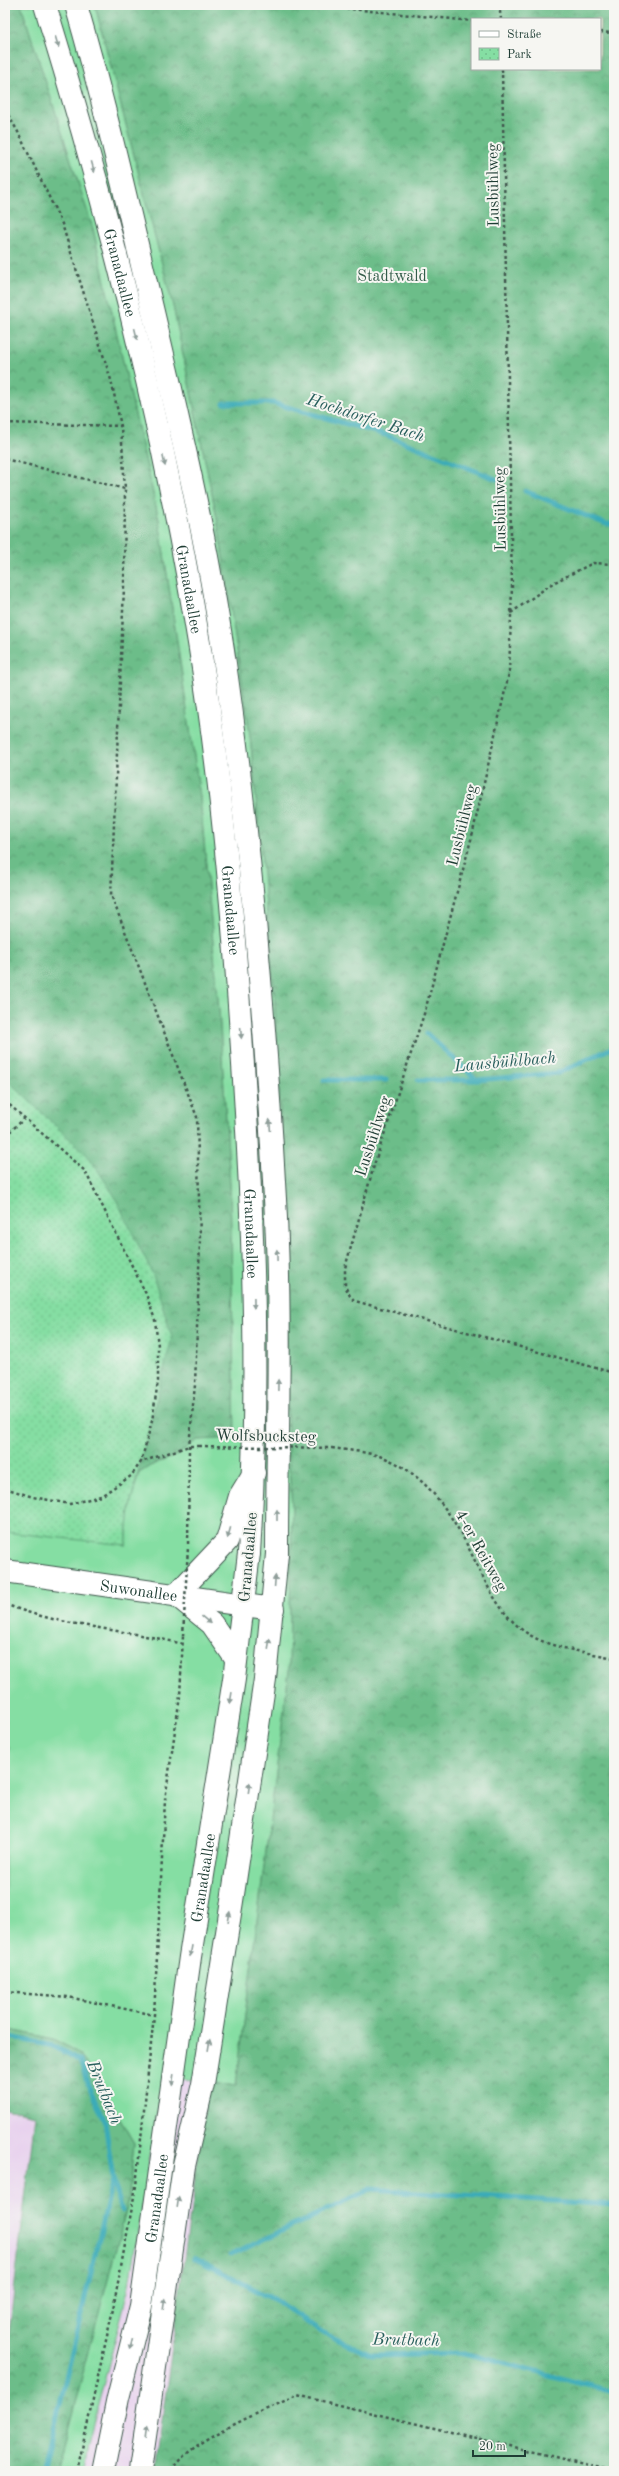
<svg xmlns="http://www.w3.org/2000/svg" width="619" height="2476" viewBox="0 0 619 2476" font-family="'Old Standard TT',serif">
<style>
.built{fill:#e8d2ee}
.green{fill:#85dea3;stroke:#528e6c}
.forest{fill:url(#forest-crowns);stroke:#467d5e;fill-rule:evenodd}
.park{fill:url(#park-dots);stroke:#528e6c}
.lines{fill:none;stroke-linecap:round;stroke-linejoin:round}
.stream{stroke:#3babb8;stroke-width:5}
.minor-casing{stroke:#3f574d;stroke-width:24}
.major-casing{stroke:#3f574d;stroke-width:24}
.highway-casing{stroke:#3f574d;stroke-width:24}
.path{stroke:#3f574d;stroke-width:2.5;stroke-dasharray:3 3;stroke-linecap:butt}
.minor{stroke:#fff;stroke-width:22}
.major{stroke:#fff;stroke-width:22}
.highway{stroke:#fff;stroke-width:22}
.path-bridge{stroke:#3f574d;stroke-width:2.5;stroke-dasharray:3 3;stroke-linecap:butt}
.oneway{fill:#8f9e9a}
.labels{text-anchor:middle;stroke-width:4;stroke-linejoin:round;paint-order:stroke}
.street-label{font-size:16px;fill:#1f3d34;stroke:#f6f6f2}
.park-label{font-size:16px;fill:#335d4a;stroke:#f6f6f2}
.water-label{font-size:17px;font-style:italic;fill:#275e5c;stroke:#f6f6f2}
</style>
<defs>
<pattern id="forest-crowns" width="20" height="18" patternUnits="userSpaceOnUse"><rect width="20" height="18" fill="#6cbd89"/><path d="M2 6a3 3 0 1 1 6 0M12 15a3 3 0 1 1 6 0" fill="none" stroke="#589b71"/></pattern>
<pattern id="park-dots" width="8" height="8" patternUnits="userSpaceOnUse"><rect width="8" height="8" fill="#85dea3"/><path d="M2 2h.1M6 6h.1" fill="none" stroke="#72bf8d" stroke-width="1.8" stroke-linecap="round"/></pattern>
</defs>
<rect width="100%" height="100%" fill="#f6f6f2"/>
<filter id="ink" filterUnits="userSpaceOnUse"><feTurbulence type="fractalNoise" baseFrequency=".025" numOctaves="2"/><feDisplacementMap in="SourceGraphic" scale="8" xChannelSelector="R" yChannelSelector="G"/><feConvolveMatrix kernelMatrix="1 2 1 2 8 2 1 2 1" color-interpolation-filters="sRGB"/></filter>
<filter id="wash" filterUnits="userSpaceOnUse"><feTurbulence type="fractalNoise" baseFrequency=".012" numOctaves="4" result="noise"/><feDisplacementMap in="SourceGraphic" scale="16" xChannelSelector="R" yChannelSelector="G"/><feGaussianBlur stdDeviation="0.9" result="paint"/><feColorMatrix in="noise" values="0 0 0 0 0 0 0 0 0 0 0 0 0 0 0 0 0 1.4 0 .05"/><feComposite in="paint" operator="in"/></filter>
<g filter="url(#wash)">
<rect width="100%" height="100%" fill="#f3ebda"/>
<!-- built -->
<path class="built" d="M 163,2075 L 208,2083 L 155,2471 L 84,2471 L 88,2443 L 128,2291 Z
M 5,2109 L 35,2115 L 5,2366 Z"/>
<!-- green -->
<path class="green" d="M 21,5 L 95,5 L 173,306 L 217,518 L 250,735 L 274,989 L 284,1186 L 288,1453 L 292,1506 L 289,1671 L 236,2086 L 163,2076 L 128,2291 L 88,2443 L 84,2471 L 57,2471 L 128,2203 L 134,2143 L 90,2069 L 78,2053 L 54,2039 L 5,2029 L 5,1772 L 9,1747 L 5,1747 L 5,1496 L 126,1545 L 131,1501 L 139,1473 L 150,1466 L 177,1455 L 197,1440 L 235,1438 L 230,1184 L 219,1010 L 200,797 L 159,520 L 93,229 Z"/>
<!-- forest -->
<path class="forest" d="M 5,5 L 21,5 L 93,229 L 159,520 L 200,797 L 219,1010 L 230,1184 L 235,1438 L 197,1440 L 177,1455 L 150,1466 L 139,1473 L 5,1483 Z
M 95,5 L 614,5 L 614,2471 L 155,2471 L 208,2083 L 236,2086 L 289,1671 L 292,1506 L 288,1453 L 284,1186 L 274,989 L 250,735 L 217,518 L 173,306 ZM 472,19 L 600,19 L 600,69 L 472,69 Z
M 5,2029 L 54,2039 L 78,2053 L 90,2069 L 134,2143 L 128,2203 L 57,2471 L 5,2471 L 5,2366 L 35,2115 L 5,2109 Z"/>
<!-- park -->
<path class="park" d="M 5,1078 L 89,1157 L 114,1195 L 153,1275 L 172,1337 L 131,1501 L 126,1545 L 5,1532 Z"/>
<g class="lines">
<!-- stream -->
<path class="stream" d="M 224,403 L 273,403 L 386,435 L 496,479
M 525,491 L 606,524 L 614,524
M 427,1034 L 477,1080
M 324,1080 L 386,1080
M 418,1080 L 477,1080 L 558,1073 L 614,1047
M 5,2036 L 53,2046 L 80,2061 L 88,2085 L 105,2121 L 113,2179 L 122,2211
M 231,2255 L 371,2189 L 614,2205
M 194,2258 L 273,2299 L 334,2339 L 372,2355 L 464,2353 L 614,2392
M 44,2471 L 113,2179"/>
</g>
</g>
<g filter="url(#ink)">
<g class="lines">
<!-- minor casing -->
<g class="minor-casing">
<g id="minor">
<path id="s1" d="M 5,1571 L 273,1609"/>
<path d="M 176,1595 L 227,1541 L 240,1496 L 254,1473"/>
<path d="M 176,1595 L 212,1624 L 236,1659"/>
</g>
</g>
<!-- major casing -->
<g class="major-casing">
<g id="major">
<path id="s2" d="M 103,2471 L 118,2398 L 141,2306 L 190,1957 L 234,1679 L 249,1553"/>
<path d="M 140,2471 L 184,2166 L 203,2084 L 232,1901 L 265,1679 L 277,1554"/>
</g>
</g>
<!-- highway casing -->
<g class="highway-casing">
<g id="highway">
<path id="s3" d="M 45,5 C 110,216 165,431 200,649 C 223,791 235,936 244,1080 C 254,1237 259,1395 249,1553"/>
<path d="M 76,5 C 104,101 126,198 149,295 C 177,413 205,531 223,650 C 250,832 265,1016 275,1199 C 282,1317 277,1436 277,1554"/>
</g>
</g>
<!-- path -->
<path class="path" d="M 310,5 L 472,21
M 499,5 L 501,19
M 600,32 L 614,33
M 5,33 L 7,5
M 502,69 L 512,586 L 509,673 L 472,836 L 425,1011 L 375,1162 L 345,1268 L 345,1286 L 350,1296 L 355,1301 L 614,1373
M 5,110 L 17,130 L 62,224 L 111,380 L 121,426 L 125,489 L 124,587 L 111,895 L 197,1117 L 200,1241 L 195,1385 L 189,1446 L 188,1547
M 5,423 L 121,426
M 5,459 L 125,489
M 511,613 L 553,583 L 593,563 L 614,564
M 5,1101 L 85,1171 L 146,1294 L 155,1320 L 158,1346 L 158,1381 L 152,1421 L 141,1462
M 5,1136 L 24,1119
M 332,1448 C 352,1451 375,1452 394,1462 C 433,1482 457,1523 475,1561 C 487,1585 498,1610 520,1628 C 545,1649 583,1651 614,1658
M 5,1488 L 33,1497 L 70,1504 L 101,1496 L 131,1476 L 141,1462 L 189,1446 L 199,1446
M 5,1604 C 61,1627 124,1629 183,1644
M 5,1992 L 68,1997 L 154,2015
M 77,2471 L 113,2309 L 136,2186 L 154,2015 L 165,1800 L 180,1696 L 183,1636
M 171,2471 C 190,2439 263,2412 297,2395 L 613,2471"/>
<!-- minor -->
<use href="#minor" class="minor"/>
<!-- major -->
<use href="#major" class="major"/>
<!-- highway -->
<use href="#highway" class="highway"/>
<!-- path-bridge -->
<path class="path-bridge" d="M 199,1446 L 332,1448
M 183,1636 L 188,1547"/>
</g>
<!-- one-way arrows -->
<defs><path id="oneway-solid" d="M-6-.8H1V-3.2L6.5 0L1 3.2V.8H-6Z"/></defs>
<g class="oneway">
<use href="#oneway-solid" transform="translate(57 42) rotate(73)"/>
<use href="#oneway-solid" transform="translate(93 167) rotate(74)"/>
<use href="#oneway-solid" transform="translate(136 334) rotate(76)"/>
<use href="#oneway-solid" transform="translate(164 461) rotate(78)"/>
<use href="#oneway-solid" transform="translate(241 1033) rotate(86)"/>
<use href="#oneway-solid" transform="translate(270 1125) rotate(-94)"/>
<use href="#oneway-solid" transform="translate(277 1255) rotate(-91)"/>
<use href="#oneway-solid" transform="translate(254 1303) rotate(89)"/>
<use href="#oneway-solid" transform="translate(278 1385) rotate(-89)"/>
<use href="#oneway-solid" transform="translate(277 1515) rotate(-90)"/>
<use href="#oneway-solid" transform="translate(229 1533) rotate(106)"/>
<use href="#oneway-solid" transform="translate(275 1581) rotate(-86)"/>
<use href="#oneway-solid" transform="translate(206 1620) rotate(40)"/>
<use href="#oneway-solid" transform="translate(269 1644) rotate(-83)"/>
<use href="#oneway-solid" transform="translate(231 1698) rotate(99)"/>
<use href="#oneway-solid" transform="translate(249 1788) rotate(-82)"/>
<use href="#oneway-solid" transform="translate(229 1917) rotate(-81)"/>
<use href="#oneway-solid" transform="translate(191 1951) rotate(100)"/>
<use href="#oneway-solid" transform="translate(209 2045) rotate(-81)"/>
<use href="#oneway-solid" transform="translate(173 2080) rotate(98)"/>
<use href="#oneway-solid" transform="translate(178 2202) rotate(-82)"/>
<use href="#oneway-solid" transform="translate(164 2304) rotate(-82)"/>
<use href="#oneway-solid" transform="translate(131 2344) rotate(104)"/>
<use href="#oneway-solid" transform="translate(146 2432) rotate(-82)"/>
</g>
</g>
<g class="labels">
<!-- street labels -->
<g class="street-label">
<text transform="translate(492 185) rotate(-91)" y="6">Lusbühlweg</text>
<text dy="6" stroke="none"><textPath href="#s3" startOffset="278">Granadaallee</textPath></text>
<text transform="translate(499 509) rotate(-91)" y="6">Lusbühlweg</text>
<text dy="6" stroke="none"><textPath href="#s3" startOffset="602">Granadaallee</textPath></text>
<text transform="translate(461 825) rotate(-76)" y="6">Lusbühlweg</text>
<text dy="6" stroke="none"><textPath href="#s3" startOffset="926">Granadaallee</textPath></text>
<text transform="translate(372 1136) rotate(-72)" y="6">Lusbühlweg</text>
<text dy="6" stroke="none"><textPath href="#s3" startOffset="1250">Granadaallee</textPath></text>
<text transform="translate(266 1435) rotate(1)" y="6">Wolfsbucksteg</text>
<text transform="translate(482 1550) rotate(61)" y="6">4-er Reitweg</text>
<text transform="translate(247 1557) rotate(-85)" y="6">Granadaallee</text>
<text dy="6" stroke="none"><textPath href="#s1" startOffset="135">Suwonallee</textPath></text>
<text dy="6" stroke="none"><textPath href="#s2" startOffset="602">Granadaallee</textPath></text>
<text dy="6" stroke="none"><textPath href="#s2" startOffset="278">Granadaallee</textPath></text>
</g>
<!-- park labels -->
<g class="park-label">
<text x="392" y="281">Stadtwald</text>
</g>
<!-- water labels -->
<g class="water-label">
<text transform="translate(366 417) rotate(18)" y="6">Hochdorfer Bach</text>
<text transform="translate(505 1061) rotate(-5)" y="6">Lausbühlbach</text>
<text transform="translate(105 2092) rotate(68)" y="6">Brutbach</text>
<text transform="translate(406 2339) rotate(1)" y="6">Brutbach</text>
</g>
</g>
<!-- margin -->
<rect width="619" height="2476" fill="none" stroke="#f6f6f2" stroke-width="20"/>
<!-- legend -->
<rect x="471" y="18" width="130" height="52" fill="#f6f6f2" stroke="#a0aca6"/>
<rect x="479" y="31" width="20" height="6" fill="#ffffff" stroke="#a0aca6"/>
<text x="507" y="38" font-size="12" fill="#1f3d34">Straße</text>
<rect x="479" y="48" width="20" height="12" fill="url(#park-dots)" stroke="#a0aca6"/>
<text x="507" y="58" font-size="12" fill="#1f3d34">Park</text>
<!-- scale -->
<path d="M473 2450v6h52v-6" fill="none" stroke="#1f3d34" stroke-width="2"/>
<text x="479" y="2450" font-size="12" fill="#1f3d34" stroke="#f6f6f2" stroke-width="3" paint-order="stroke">20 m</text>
</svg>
